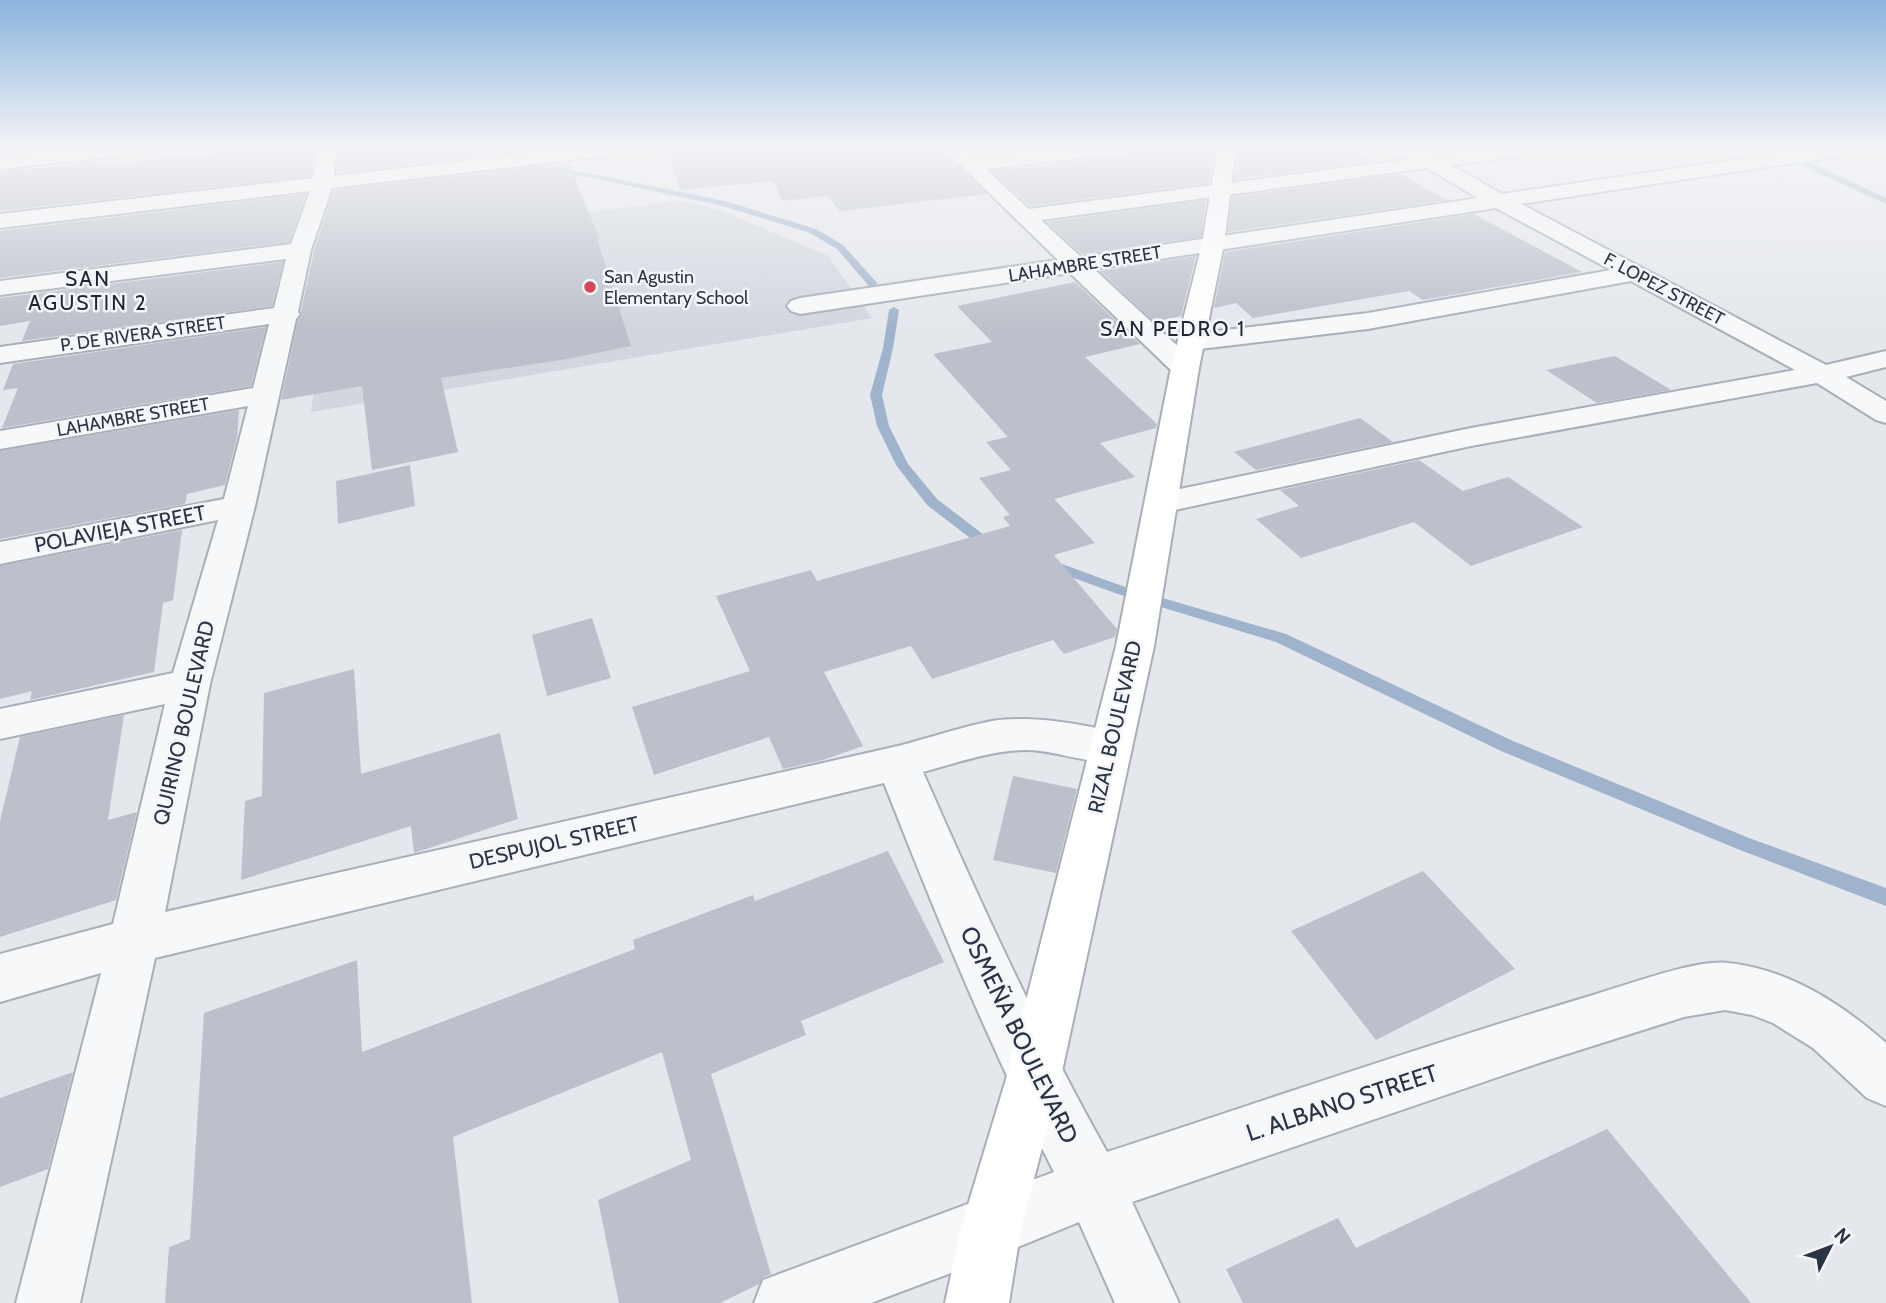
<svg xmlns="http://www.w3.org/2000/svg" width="1886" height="1303" viewBox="0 0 1886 1303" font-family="Cabin,sans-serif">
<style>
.built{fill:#d2d6de}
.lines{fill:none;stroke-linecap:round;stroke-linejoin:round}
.stream{fill:#9fb4cc;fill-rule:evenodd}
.building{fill:#bbc0ca}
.minor-casing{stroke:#a9aeb7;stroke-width:4}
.secondary-casing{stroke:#a9aeb7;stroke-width:4}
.minor{fill:#f7f8fa;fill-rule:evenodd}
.secondary{fill:#fff;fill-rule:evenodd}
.poi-dot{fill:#d1495b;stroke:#f4f6f9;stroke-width:2.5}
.labels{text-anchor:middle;stroke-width:5;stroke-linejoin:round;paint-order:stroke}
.far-street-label{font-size:18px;fill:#2b3445;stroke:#f4f6f9}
.far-poi-label{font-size:18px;fill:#2b3445;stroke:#f4f6f9;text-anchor:start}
.far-quarter-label{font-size:21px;letter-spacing:2px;fill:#1d2536;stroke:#f4f6f9}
.street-label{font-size:21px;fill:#2b3445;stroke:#f4f6f9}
.near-street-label{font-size:24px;fill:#2b3445;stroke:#f4f6f9}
</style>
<rect width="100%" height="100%" fill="#e4e7ec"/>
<!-- built -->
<path class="built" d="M 678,201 L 720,210 L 828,256 L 872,318 L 311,412 L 336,243 Z"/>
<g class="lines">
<!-- stream -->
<path class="stream" d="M 1773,146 L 1783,146 L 1785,148 L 1781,150 Z
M 1794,158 L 1800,158 L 1886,198 L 1886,204 L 1794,162 Z
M 512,162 L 588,173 L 725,201 L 816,229 L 843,245 L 878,284 L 869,286 L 837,249 L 810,233 L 723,206 L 588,177 L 509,166 Z
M 894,307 L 899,310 L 893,348 L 882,395 L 889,426 L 908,464 L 937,499 L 988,538 L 1000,544 L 998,547 L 993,548 L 978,544 L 927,505 L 896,465 L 877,426 L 870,395 L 883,348 L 889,310 Z
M 1051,560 L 1125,587 L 1286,634 L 1513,741 L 1749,838 L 1886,888 L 1886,906 L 1735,848 L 1501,751 L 1276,642 L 1115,593 L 1046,568 L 1044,565 Z"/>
</g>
<!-- building -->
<path class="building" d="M 0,146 L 79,146 L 0,154 Z
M 274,146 L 315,146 L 311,176 L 0,211 L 0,172 L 110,160 L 108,164 Z
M 339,146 L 562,146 L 563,147 L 337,173 Z
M 667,146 L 842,146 L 846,151 L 899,146 L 938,146 L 987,194 L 840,211 L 827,196 L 782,201 L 773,181 L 680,190 Z
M 965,146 L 1060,146 L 976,155 Z
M 1142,146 L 1215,146 L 1209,183 L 1030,206 L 992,171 L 1131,155 Z
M 1238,146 L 1348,146 L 1376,161 L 1235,179 Z
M 569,163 L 599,238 L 597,239 L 631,346 L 567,359 L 441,378 L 458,452 L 372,470 L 362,386 L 281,400 L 298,320 L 303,314 L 301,311 L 314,251 L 334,190 Z
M 1400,174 L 1448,200 L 1228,232 L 1232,197 Z
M 306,194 L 289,242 L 0,278 L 0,231 Z
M 1206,200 L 1201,237 L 1082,254 L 1047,222 Z
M 1474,214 L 1582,272 L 1423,300 L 1409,291 L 1253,318 L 1236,303 L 1214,308 L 1225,252 Z
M 1196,256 L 1181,316 L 1155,322 L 1100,271 Z
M 283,262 L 272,306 L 22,341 L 30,321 L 0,326 L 0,298 Z
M 1075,282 L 1140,344 L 1085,357 L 1157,424 L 1156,428 L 1100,443 L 1135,477 L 1054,499 L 1095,543 L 1054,555 L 1117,629 L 1115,637 L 1064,654 L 1053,640 L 932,679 L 911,646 L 824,672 L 863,746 L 823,760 L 783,769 L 769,737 L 654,775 L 632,707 L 750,671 L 716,596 L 811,570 L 817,581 L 1010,526 L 1003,517 L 1010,515 L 979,478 L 1011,470 L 986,442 L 1008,437 L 933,354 L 992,342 L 957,306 Z
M 266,327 L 251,386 L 2,428 L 18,388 L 3,390 L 13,364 Z
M 1615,356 L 1671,390 L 1597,403 L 1546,370 Z
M 239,410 L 237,438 L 225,485 L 187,494 L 185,504 L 0,539 L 0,451 Z
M 1360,418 L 1393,442 L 1256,470 L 1234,452 Z
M 1419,460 L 1463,491 L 1508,477 L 1583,527 L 1471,566 L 1414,522 L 1301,558 L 1256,519 L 1299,506 L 1280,490 Z
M 410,465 L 415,506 L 338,524 L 336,481 Z
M 182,530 L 173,600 L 163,603 L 154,672 L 30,700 L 32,691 L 0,699 L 0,566 Z
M 592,618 L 611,678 L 547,696 L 532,635 Z
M 354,669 L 361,774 L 500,733 L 518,819 L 414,853 L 411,826 L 241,880 L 245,801 L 262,796 L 264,693 Z
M 124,715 L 108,820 L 137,812 L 116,900 L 0,937 L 0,821 L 20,737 Z
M 1013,776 L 1077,789 L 1056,873 L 993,860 Z
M 888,851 L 944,962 L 801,1021 L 806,1035 L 711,1074 L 771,1274 L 762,1278 L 759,1284 L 720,1303 L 619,1303 L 598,1200 L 691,1160 L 662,1052 L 453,1137 L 472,1303 L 165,1303 L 169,1247 L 190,1239 L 204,1013 L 357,960 L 362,1052 L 635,949 L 633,940 L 753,895 L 755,901 Z
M 1423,871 L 1515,969 L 1376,1040 L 1291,931 Z
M 73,1072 L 48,1169 L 0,1187 L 0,1098 Z
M 1607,1129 L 1751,1303 L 1243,1303 L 1226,1269 L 1338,1218 L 1356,1248 Z"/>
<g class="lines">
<!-- minor casing -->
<g class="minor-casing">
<path id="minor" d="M 103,146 L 164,146 L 155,152 L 0,169 L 0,157 Z
M 318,146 L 336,146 L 334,176 L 591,146 L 648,146 L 639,152 L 332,188 L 311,250 L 298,312 L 300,314 L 296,319 L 255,506 L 210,684 L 165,912 L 898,746 C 929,738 961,727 992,721 C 1031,715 1088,724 1126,736 L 1132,747 L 1126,758 C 1093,769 1058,749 1024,750 C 989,751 957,763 923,772 C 980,902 1038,1029 1107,1152 C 1267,1100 1428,1044 1590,996 C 1624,986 1696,959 1728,963 C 1788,969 1842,1004 1886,1043 L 1886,1106 L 1867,1098 L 1813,1048 L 1773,1023 L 1752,1015 L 1725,1010 L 1684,1017 L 1545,1061 L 1132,1202 L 1179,1303 L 1115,1303 L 1079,1222 L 991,1258 L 871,1303 L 754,1303 L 763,1280 L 1054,1172 C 989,1046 936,915 884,783 L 155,958 L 80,1303 L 16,1303 L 101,973 L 0,1002 L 0,954 L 113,924 L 165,704 L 0,739 L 0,709 L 173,673 L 218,520 L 0,564 L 0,542 L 224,499 L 248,406 L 0,449 L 0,431 L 253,388 L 269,324 L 0,363 L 0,347 L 274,308 L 286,259 L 0,295 L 0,281 L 291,244 L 310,191 L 0,228 L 0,214 L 313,178 Z
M 941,146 L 961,146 L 975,158 L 1083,146 L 1140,146 L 1131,152 L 986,169 L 1029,209 L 1411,159 L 1394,146 L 1417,146 L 1434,156 L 1507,146 L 1559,146 L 1550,152 L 1451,165 L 1502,194 L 1829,146 L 1876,146 L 1867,152 L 1521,204 L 1826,365 L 1886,351 L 1886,367 L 1846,377 L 1886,401 L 1886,423 L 1876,420 L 1817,383 L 1471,446 L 1161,513 L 1149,510 L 1145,503 L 1149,496 L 1161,493 L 1471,428 L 1795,370 L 1631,281 L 1368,329 L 1191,350 L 1182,348 L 1178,342 L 1182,336 L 1191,334 L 1368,313 L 1611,270 L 1496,208 L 1094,269 L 1195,362 L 1199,368 L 1195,374 L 1185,376 L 1175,374 L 1070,273 L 800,314 L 791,311 L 787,306 L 791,301 L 800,298 L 1058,260 ZM 1427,168 L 1478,198 L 1081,257 L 1041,220 Z"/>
</g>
<!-- secondary casing -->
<g class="secondary-casing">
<path id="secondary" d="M 1218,146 L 1236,146 L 1224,244 L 1199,368 L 1154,646 L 1061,1076 L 1021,1228 L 1009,1303 L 945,1303 L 961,1228 L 1007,1076 L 1116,646 L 1171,368 L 1202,244 Z"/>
</g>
<!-- minor -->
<use href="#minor" class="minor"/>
<!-- secondary -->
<use href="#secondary" class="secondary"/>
</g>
<!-- sky -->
<linearGradient id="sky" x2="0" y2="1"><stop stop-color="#8bb4dd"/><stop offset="0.45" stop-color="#f3f4f6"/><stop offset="1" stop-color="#f3f4f6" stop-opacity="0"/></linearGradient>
<rect width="1886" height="328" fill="url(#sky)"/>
<!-- markers -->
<circle class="poi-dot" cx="590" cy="287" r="7"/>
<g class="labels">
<!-- far-street labels -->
<g class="far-street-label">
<text transform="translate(1085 264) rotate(-9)" y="6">LAHAMBRE STREET</text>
<text transform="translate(1664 289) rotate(28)" y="6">F. LOPEZ STREET</text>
<text transform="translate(143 334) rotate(-8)" y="6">P. DE RIVERA STREET</text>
<text transform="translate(133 417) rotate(-10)" y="6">LAHAMBRE STREET</text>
</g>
<!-- far-poi labels -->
<g class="far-poi-label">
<text x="604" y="283">San Agustin<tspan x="604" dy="21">Elementary School</tspan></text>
</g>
<!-- far-quarter labels -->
<g class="far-quarter-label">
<text x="88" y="286">SAN<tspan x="88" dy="24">AGUSTIN 2</tspan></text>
<text x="1173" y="336">SAN PEDRO 1</text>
</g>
<!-- street labels -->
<g class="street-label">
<text transform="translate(120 529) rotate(-11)" y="7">POLAVIEJA STREET</text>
<text transform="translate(184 723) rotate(-77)" y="7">QUIRINO BOULEVARD</text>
<text transform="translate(1115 727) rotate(-77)" y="7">RIZAL BOULEVARD</text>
<text transform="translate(554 843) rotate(-13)" y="7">DESPUJOL STREET</text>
</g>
<!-- near-street labels -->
<g class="near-street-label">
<text transform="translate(1019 1035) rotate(64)" y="8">OSMEÑA BOULEVARD</text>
<text transform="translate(1342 1103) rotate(-18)" y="8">L. ALBANO STREET</text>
</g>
</g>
<!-- north arrow -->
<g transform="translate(1830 1247) rotate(48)" stroke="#f4f6f9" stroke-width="5" paint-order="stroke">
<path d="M0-5L12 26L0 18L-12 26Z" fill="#2b3445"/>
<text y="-10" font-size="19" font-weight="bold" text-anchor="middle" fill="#2b3445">N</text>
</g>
</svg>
